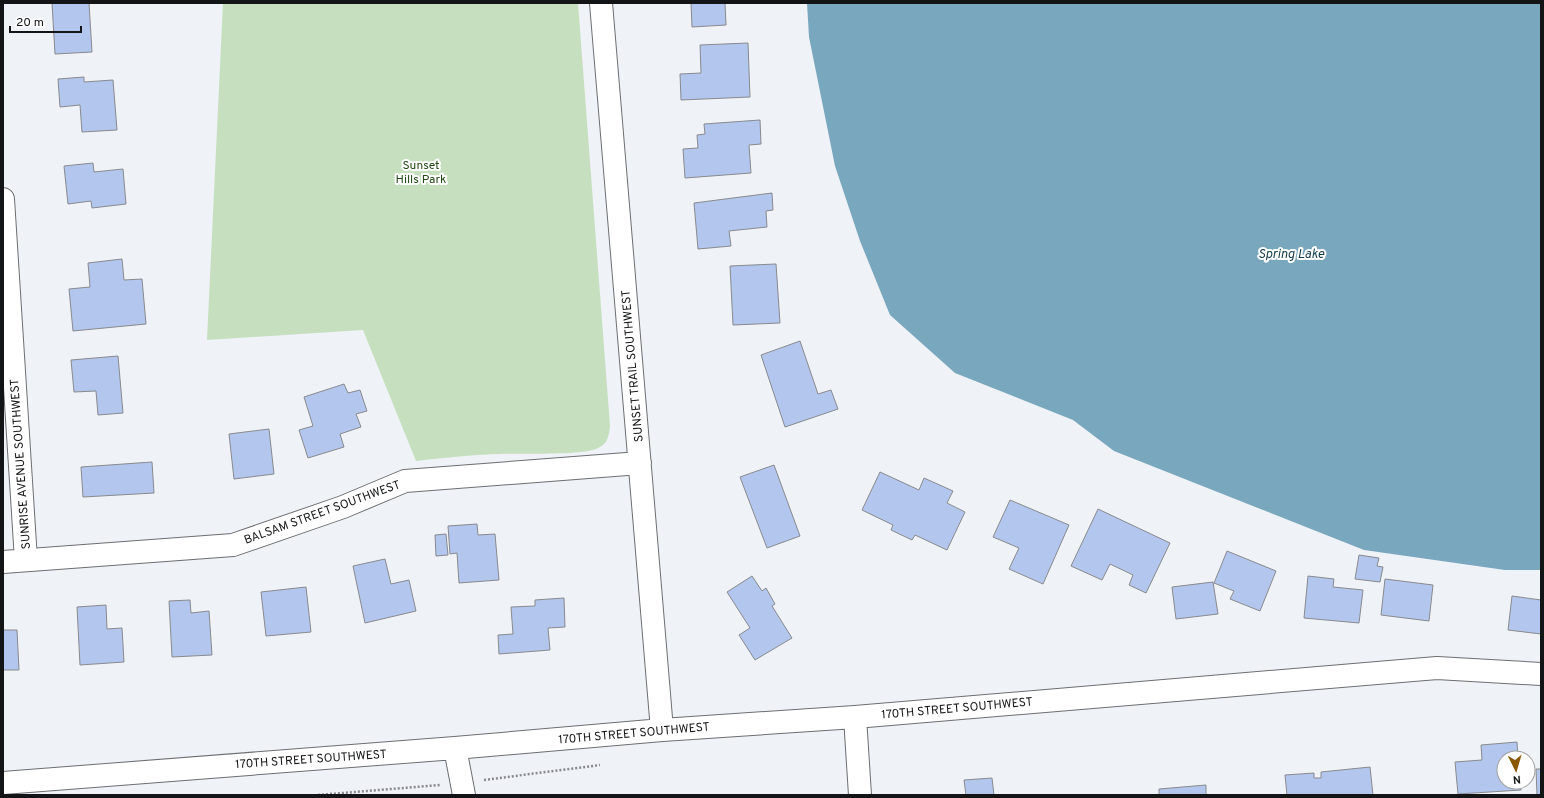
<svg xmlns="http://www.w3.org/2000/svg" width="1544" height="798" viewBox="0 0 1544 798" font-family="Overpass,sans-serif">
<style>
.green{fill:#c6e0bf}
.water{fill:#79a7bd}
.building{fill:#b3c6ed;stroke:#888a8e}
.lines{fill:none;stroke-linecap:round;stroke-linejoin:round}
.minor-casing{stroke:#6c6e71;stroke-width:24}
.path{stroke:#87898c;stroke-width:2.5;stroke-dasharray:2 2;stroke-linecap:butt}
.minor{stroke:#fff;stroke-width:22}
.labels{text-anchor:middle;stroke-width:4;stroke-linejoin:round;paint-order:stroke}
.park-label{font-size:12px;fill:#214614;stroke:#fff}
.street-label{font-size:12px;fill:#131415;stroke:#fff}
.water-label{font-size:13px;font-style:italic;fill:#113a4a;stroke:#fff}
</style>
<rect width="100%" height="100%" fill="#eff2f6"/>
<!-- green -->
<path class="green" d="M 223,3 L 578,3 L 610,426 C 609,435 608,444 598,448 C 583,456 519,453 498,454 C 470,455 443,458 416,461 L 363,330 L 207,340 Z"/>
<!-- water -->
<path class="water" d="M 807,3 L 1541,3 L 1541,570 L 1505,570 L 1364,550 L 1114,451 L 1073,420 L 955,373 L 890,315 L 860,241 L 835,166 L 809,37 Z"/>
<!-- building -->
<path class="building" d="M 52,3 L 89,3 L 92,52 L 55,54 Z
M 691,3 L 725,3 L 726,25 L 692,27 Z
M 748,43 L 750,97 L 681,100 L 680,74 L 701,73 L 700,45 Z
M 84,77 L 84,82 L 113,80 L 117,130 L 82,132 L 80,105 L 60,107 L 58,79 Z
M 760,120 L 761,144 L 749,145 L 751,173 L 685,178 L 683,149 L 698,148 L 697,135 L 705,134 L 704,124 Z
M 93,163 L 94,172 L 123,169 L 126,204 L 92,208 L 91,201 L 68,204 L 64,166 Z
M 772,193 L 773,210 L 766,211 L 767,227 L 729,231 L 731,246 L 698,249 L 694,203 Z
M 122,259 L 124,280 L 142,279 L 146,324 L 73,331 L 69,289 L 90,287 L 88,263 Z
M 776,264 L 780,323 L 733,325 L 730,266 Z
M 800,341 L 818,394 L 831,390 L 838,409 L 785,427 L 761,355 Z
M 118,356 L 123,413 L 98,415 L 96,391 L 74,392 L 71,360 Z
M 344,384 L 348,393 L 360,390 L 367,411 L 356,414 L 361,427 L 340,434 L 344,447 L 308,458 L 299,430 L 313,426 L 304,397 Z
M 269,429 L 274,474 L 234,479 L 229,434 Z
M 152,462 L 154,493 L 83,497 L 81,467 Z
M 774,465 L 800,536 L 767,548 L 740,477 Z
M 880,472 L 919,490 L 924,478 L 953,491 L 947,503 L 965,512 L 947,550 L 915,535 L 912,540 L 891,530 L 893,525 L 862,510 Z
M 1010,500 L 1069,525 L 1043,584 L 1009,569 L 1019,548 L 993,537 Z
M 1098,509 L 1170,543 L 1146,593 L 1129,585 L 1133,575 L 1110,564 L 1102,580 L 1071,566 Z
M 477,524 L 478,535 L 495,534 L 499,580 L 459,583 L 457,553 L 450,554 L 448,526 Z
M 446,534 L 448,555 L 436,556 L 435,535 Z
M 1227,551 L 1276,571 L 1260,611 L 1230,599 L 1234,591 L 1214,583 Z
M 1359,555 L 1379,558 L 1377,566 L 1383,567 L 1380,582 L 1355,579 Z
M 385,559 L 391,584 L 409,580 L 416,611 L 365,623 L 353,566 Z
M 752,576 L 762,591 L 766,588 L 775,604 L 772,606 L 792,638 L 755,660 L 739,635 L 750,628 L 727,592 Z
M 1308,576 L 1334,579 L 1333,587 L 1363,590 L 1359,623 L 1304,618 Z
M 1385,579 L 1433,585 L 1429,621 L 1381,615 Z
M 1213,582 L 1218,614 L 1176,619 L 1172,587 Z
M 306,587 L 311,632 L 266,636 L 261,592 Z
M 1512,596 L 1541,600 L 1541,634 L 1508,630 Z
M 564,598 L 565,627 L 548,628 L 550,650 L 499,654 L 498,635 L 513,634 L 511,607 L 535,606 L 535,600 Z
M 190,600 L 191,613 L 209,611 L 212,655 L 172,657 L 169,601 Z
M 106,605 L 107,629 L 122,628 L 124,662 L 80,665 L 77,607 Z
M 3,630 L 17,630 L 19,670 L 3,670 Z
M 1517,742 L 1518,758 L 1504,758 L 1504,782 L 1520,782 L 1521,790 L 1458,794 L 1455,762 L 1482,760 L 1481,745 Z
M 1370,767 L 1373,795 L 1287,795 L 1285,775 L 1314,773 L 1314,778 L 1321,778 L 1321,772 Z
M 1536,769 L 1541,769 L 1541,795 L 1537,795 Z
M 992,778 L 994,795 L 966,795 L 964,780 Z
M 1206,785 L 1206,795 L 1159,795 L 1159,789 Z"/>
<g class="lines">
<!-- minor casing -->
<g class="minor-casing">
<path id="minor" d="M 601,3 L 662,730
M 3,199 L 26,560
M 3,562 L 233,545 L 343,507 L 405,481 L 640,463
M 855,717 L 860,795
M 455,748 L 464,795
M 3,783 L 455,748 L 662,730 L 855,717 L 1437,668 L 1541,674"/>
</g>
<!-- path -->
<path class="path" d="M 484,780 L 600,765
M 318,795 L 440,785"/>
<!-- minor -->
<use href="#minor" class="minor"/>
</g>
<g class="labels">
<!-- park labels -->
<g class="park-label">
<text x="421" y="169">Sunset<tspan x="421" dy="14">Hills Park</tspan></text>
</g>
<!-- street labels -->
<g class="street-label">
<text transform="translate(632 366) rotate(-95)" y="4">SUNSET TRAIL SOUTHWEST</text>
<text transform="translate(20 464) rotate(-94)" y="4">SUNRISE AVENUE SOUTHWEST</text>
<text transform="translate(322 512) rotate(-20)" y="4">BALSAM STREET SOUTHWEST</text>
<text transform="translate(957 708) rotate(-5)" y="4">170TH STREET SOUTHWEST</text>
<text transform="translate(634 733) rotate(-5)" y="4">170TH STREET SOUTHWEST</text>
<text transform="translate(311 759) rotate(-4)" y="4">170TH STREET SOUTHWEST</text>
</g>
<!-- water labels -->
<g class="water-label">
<text x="1291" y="258">Spring Lake</text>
</g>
</g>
<!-- border -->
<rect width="1544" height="798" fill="none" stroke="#131415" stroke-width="8"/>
<!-- north arrow -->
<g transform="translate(1516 770) rotate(175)"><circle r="19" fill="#ffffff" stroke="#a1a1a1"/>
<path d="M0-3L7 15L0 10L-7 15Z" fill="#8a5801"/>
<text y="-6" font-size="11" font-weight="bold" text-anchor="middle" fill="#131415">N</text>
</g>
<!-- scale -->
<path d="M10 26v6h71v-6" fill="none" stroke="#131415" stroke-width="2"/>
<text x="16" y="26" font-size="12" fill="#131415" stroke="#ffffff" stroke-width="3" paint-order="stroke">20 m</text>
</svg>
